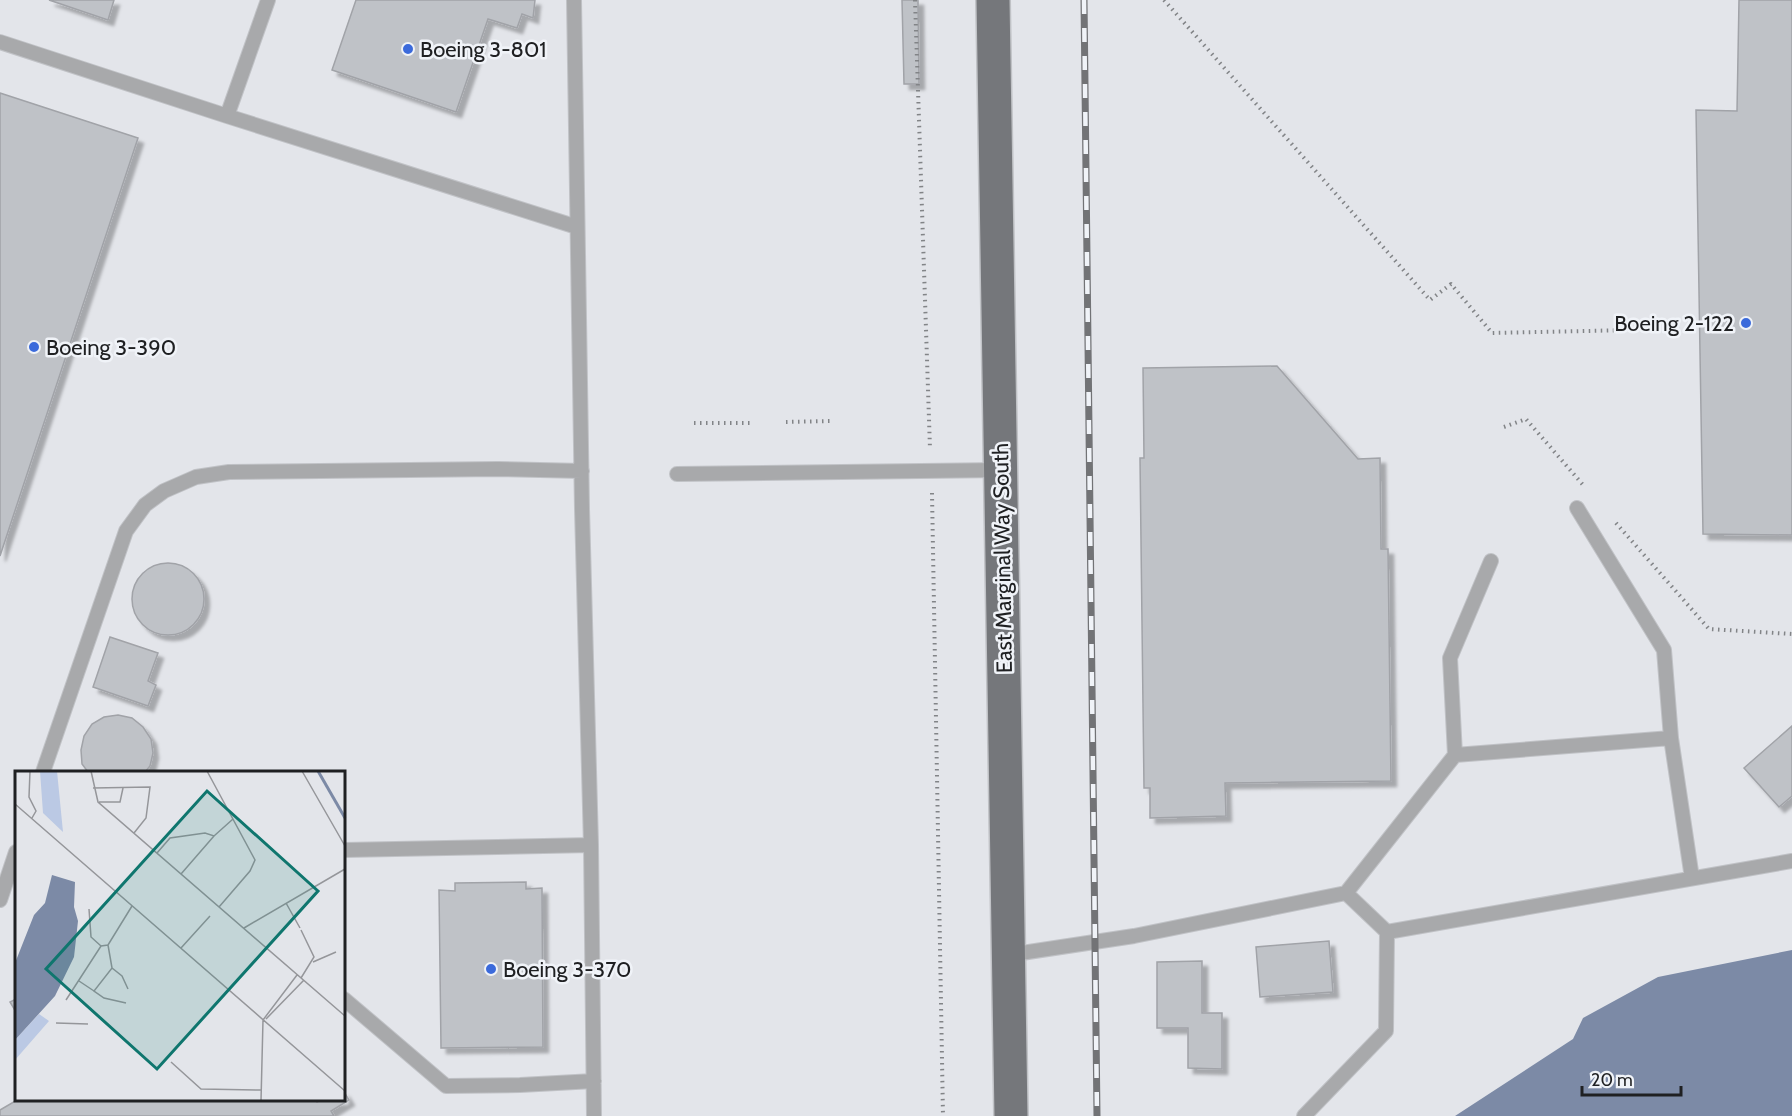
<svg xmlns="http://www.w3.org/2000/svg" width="1792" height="1116" viewBox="0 0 1792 1116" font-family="Cabin,sans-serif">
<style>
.water{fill:#7c8aa6}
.building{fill:#bfc2c7;stroke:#a1a3a8;stroke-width:1.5;filter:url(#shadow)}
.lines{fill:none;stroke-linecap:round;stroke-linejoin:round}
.lane-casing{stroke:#c0c2c6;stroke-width:16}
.primary-casing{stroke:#c0c2c6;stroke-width:36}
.path{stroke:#828487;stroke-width:4;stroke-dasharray:1.5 4.5;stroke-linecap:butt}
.lane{stroke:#a8a9ab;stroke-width:14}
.primary{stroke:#75777b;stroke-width:33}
.rail-casing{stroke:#727376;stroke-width:7}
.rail{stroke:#f0f3f8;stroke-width:4.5;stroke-dasharray:14;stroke-linecap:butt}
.poi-dot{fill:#3b6adb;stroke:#f0f3f8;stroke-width:2}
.labels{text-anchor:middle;stroke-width:5;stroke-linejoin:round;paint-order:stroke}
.poi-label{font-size:22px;fill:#1f2022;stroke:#f0f3f8;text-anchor:start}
.street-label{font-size:22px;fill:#1f2022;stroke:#f0f3f8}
.inset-river{fill:none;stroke:#7c8aa6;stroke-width:3}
.inset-road{fill:none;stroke:#95969a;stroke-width:1.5}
.view{fill:#0f766e;fill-opacity:0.15;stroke:#0f766e;stroke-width:3}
.inset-edge{fill:none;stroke:#1f2022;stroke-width:3}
</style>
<defs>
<filter id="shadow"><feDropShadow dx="5.5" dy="5.5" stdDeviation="1.5" flood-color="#0004"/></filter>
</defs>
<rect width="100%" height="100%" fill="#e3e5ea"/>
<!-- water -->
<path class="water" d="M 1792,950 L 1792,1116 L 1455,1116 L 1573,1039 L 1583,1018 L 1658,977 Z"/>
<!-- building -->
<path class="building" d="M 49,0 L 114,0 L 108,20 Z
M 356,0 L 535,0 L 533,18 L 522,14 L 517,28 L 488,19 L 456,112 L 332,70 Z
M 902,0 L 918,0 L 919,84 L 904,84 Z
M 1739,0 L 1792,0 L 1792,535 L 1703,534 L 1696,110 L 1737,111 Z
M 0,93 L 138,138 L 0,556 Z
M 1277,366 L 1358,459 L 1380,458 L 1381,549 L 1388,549 L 1391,781 L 1225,783 L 1226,816 L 1150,818 L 1150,788 L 1144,788 L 1140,458 L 1144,458 L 1143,368 Z
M132 599a36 36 0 1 1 72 0a36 36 0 1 1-72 0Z
M 110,637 L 158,653 L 148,681 L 156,685 L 148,706 L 93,687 Z
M 118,715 L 132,718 L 143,727 L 151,739 L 153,753 L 150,766 L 145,772 L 88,772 L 82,764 L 81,750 L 84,736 L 92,724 L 104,717 Z
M 1792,726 L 1792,796 L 1779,807 L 1744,768 Z
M 526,882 L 526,889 L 542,888 L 543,1047 L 441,1048 L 439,890 L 455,891 L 455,883 Z
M 1329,941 L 1333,992 L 1260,997 L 1256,947 Z
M 1202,961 L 1202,1013 L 1222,1013 L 1222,1069 L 1188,1068 L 1188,1028 L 1157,1028 L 1157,962 Z
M 16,999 L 16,1012 L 10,1002 Z
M 344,1092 L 349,1100 L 331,1111 L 334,1116 L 0,1116 L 0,1110 L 17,1100 L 316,1100 L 317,1102 L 321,1100 L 344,1100 Z"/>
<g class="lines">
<!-- lane casing -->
<g class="lane-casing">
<path id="lane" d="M 574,0 L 582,509 L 591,845 L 594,1116
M 0,42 L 227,116 L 577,227
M 227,116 L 268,0
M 677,474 L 1001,470
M 1491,561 L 1450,658 L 1455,755 L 1671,738 L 1664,650 L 1577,508
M 1671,738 L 1692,878
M 43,772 L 126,531 L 145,505 L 164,491 L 196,477 L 229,472 L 498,469 L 582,471
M 344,850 L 591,845
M 1346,893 L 1455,755
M 0,900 L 16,852
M 1008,955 L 1134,936 L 1346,893 L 1387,932 L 1792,861
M 344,999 L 446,1086 L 520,1085 L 594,1081
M 1304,1116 L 1386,1031 L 1387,932"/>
</g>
<!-- primary casing -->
<g class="primary-casing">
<path id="primary" d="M 993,0 L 1011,1116"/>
</g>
<!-- path -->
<path class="path" d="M 915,0 L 930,449
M 1164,0 L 1430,300 L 1451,284 L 1492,333 L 1631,330
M 786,422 L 831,421
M 694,423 L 752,423
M 1504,427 L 1526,419 L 1584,486
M 932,493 L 943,1116
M 1616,523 L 1709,629 L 1792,634"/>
<!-- lane -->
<use href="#lane" class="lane"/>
<!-- primary -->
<use href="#primary" class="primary"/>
<!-- rail casing -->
<g class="rail-casing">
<path id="rail" d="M 1084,0 L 1097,1116"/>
</g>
<!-- rail -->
<use href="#rail" class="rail"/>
</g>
<!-- markers -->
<g class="poi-dot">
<circle cx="408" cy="49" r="6"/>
<circle cx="1746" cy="323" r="6"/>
<circle cx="34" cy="347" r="6"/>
<circle cx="491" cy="969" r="6"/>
</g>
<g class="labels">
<!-- poi labels -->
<g class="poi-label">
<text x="420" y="57">Boeing 3-801</text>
<text x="1734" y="331" text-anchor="end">Boeing 2-122</text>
<text x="46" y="355">Boeing 3-390</text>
<text x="503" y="977">Boeing 3-370</text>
</g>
<!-- street labels -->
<g class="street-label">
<text transform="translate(1002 558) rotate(-91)" y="8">East Marginal Way South</text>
</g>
</g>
<!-- overview -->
<g transform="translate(15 771)">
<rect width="330" height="330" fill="#e3e5ea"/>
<path d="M 25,0 L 42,0 L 48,61 L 28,42 ZM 24,243 L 34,250 L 0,289 L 0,269 Z" fill="#bbc9e4"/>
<path d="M 37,104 L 60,111 L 59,136 L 63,150 L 59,186 L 40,225 L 0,269 L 0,192 L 19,144 L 30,132 Z" fill="#7c8aa6"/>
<path class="inset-river" d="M 303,0 L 330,47"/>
<path class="inset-road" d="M 15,0 L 14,26 L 21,40 L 17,47M 76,0 L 83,31 L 330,245M 192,0 L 240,89 L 235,100 L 204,136M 287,0 L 330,75M 78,17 L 135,16 L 131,47 L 119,62M 84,31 L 105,31 L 108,17M 0,33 L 330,320M 142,82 L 155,67 L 190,62 L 199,65 L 218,48M 166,103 L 199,65M 271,132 L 285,157M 74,138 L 76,166 L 86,175M 229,157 L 330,98M 286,159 L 299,186 L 286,207M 93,174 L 97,197M 166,177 L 195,145M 298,191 L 321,181M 64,210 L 79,220M 51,229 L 86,175 L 93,174 L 117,135M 111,232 L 89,227 L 79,220 L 97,197 L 107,205 L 113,218M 251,248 L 289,209M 41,252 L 73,253M 156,291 L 186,318 L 246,319M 246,330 L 248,249 L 282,204"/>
<path class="view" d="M 192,20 L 303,120 L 142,298 L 31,198 Z"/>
<rect width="330" height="330" class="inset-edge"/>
</g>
<!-- scale -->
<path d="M1582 1086v9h99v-9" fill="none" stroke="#1f2022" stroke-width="3"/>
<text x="1591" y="1086" font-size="18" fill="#1f2022" stroke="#f0f3f8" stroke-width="4.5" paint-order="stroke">20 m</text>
</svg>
